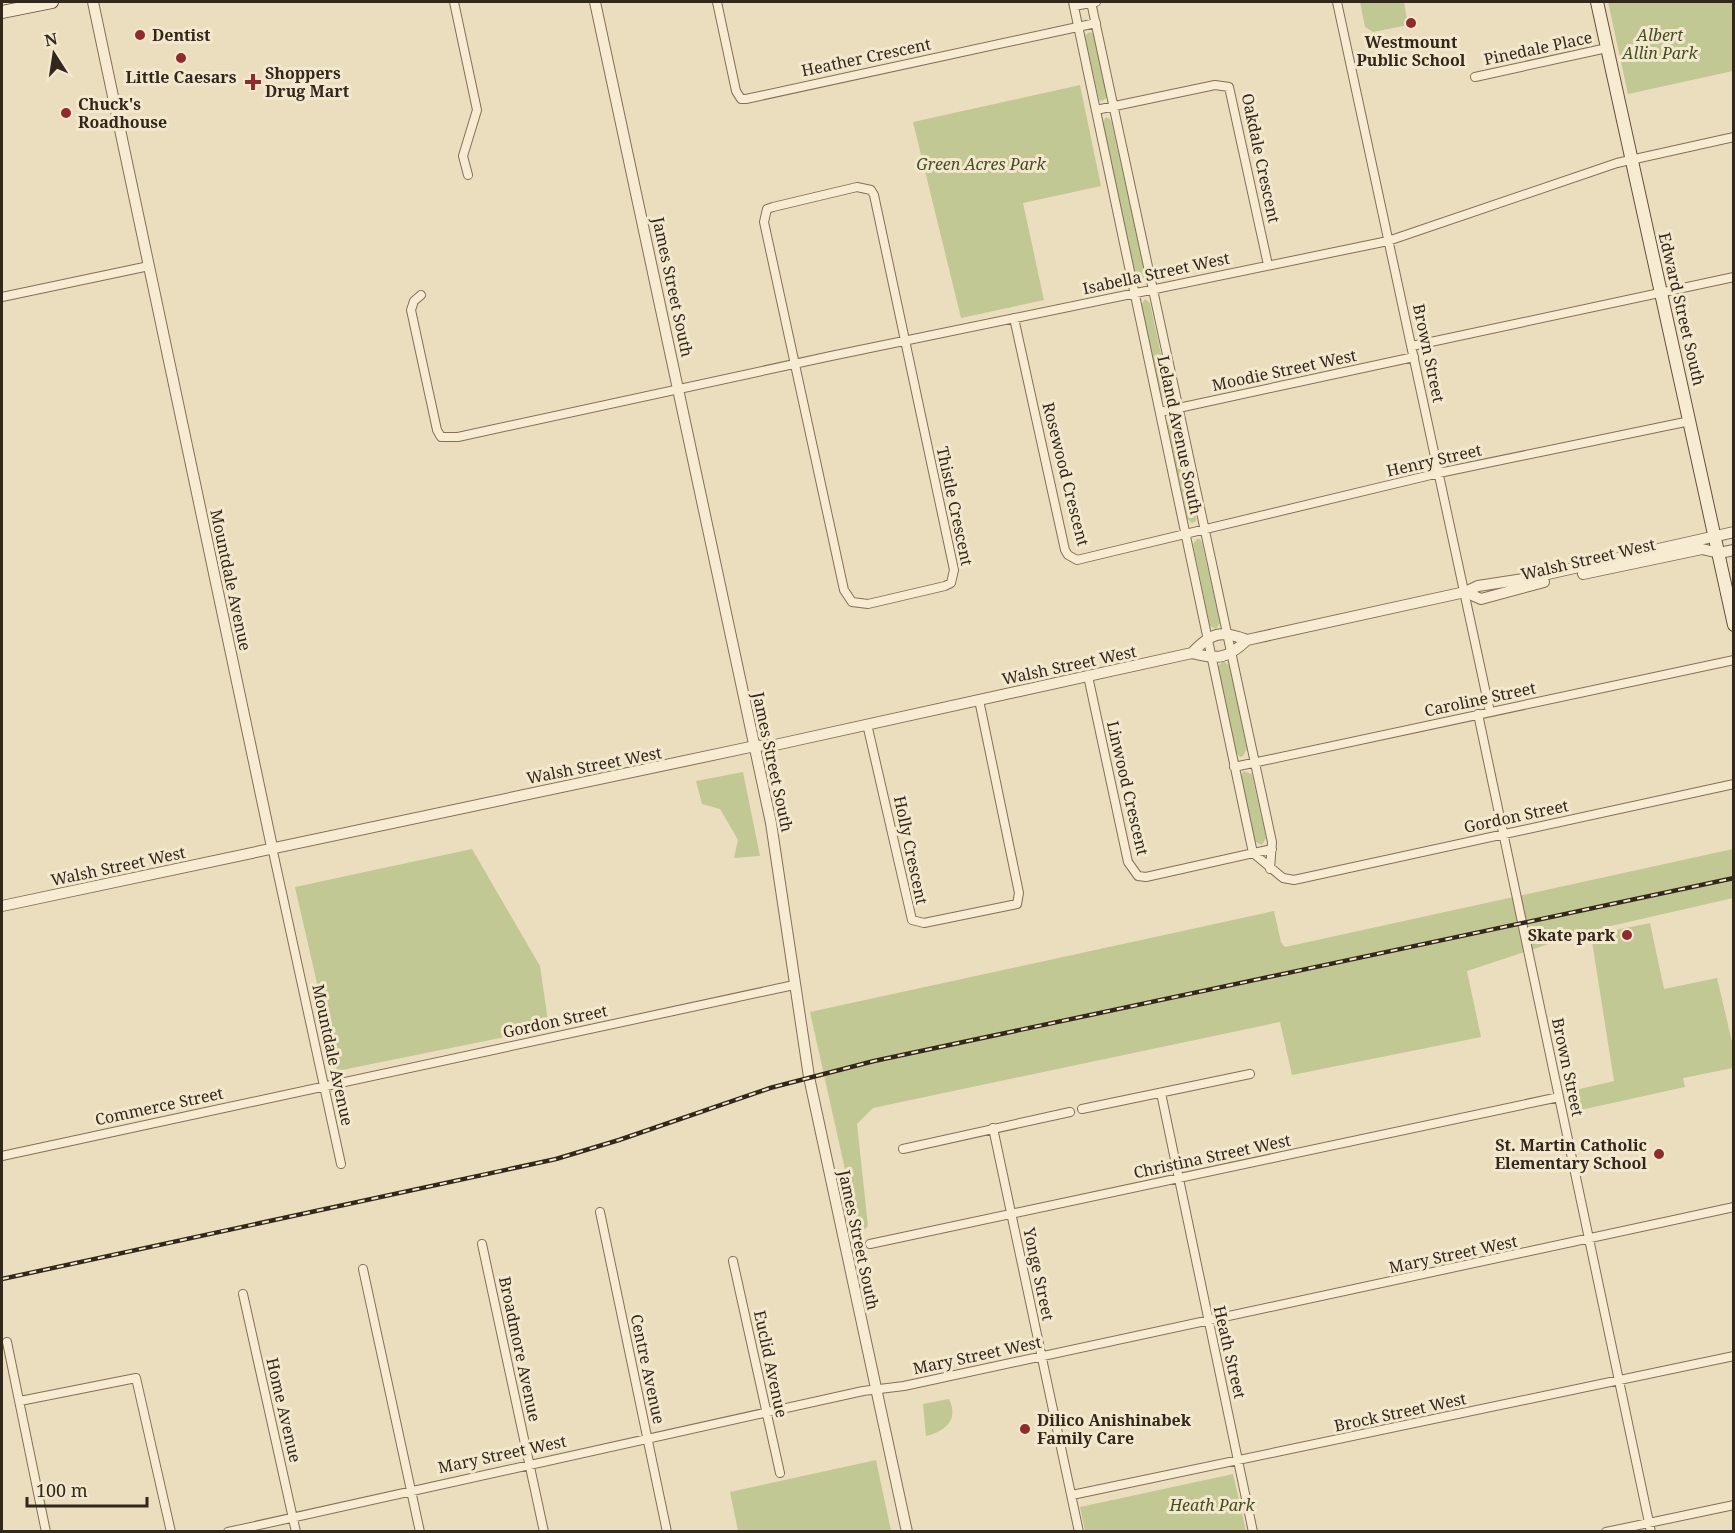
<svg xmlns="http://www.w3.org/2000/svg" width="1735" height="1533" viewBox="0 0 1735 1533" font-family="'Noto Serif',serif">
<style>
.green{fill:#c2c893}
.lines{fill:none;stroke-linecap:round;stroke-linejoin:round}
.minor-casing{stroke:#836f58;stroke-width:10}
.tertiary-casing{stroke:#836f58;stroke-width:12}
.secondary-casing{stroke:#64503b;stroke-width:14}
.minor{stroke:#f7ebd1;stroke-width:8}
.tertiary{stroke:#f7ebd1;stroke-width:10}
.secondary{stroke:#f7ebd1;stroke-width:12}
.rail-casing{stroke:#33271c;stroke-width:4.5}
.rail{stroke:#f3e8cd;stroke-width:2;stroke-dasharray:7;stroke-linecap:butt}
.poi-dot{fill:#8f2b2c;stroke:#f3e8cd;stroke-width:2}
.labels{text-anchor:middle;stroke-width:6;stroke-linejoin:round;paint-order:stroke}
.poi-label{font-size:16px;font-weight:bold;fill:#33271c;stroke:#f3e8cd;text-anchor:start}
.park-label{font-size:16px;font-style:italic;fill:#444e23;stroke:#f3e8cd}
.street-label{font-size:16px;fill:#33271c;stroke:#f3e8cd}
</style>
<rect width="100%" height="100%" fill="#ebdebe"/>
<!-- green -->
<path class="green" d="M 1360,2 L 1404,2 L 1408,25 L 1373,32 L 1365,27 Z
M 1608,2 L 1733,2 L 1733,71 L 1628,94 Z
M 1090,32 L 1094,34 L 1108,97 L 1102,101 L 1099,100 L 1086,41 L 1085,35 Z
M 1080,85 L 1101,186 L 1023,203 L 1044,300 L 961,318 L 913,122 Z
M 1106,117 L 1111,120 L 1146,276 L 1142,282 L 1137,282 L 1134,278 L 1103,122 Z
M 1145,299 L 1150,303 L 1170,396 L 1167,402 L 1161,398 L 1141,305 Z
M 1170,418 L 1175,421 L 1196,516 L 1196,521 L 1192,523 L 1187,519 L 1167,423 Z
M 1197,539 L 1200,539 L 1202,543 L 1220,623 L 1216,629 L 1210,626 L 1193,544 Z
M 1223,661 L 1229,665 L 1247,749 L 1243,756 L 1240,757 L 1235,751 L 1217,667 Z
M 1243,771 L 1252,774 L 1266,838 L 1262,845 L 1254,841 L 1241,778 Z
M 743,772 L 760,856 L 734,858 L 738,840 L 720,809 L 702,804 L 696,781 Z
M 472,849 L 540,966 L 549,1028 L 337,1071 L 295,887 Z
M 1733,849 L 1733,898 L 1585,932 L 1467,971 L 1481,1037 L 1292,1075 L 1280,1022 L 873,1108 L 857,1124 L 868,1226 L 861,1234 L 858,1228 L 810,1012 L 1274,911 L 1281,942 L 1285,947 Z
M 1650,923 L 1664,989 L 1717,978 L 1733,1046 L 1733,1068 L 1683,1078 L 1685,1087 L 1576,1111 L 1571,1091 L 1614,1081 L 1591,935 Z
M 949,1399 C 959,1419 946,1431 926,1436 L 923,1404 Z
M 876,1460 L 891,1531 L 738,1531 L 730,1492 Z
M 1233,1474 L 1246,1531 L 1085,1531 L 1080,1507 Z"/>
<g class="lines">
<!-- minor casing -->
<g class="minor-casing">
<path id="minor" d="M 454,2 L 477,110 L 463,156 L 468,175
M 717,2 L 736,91 L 741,99 L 746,99 L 1096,23
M 1073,2 L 1253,853 L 1283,878 L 1294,880 L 1734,784
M 1091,2 L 1272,842 L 1270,869
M 1337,2 L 1490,712
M 1074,6 L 1096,2
M 1475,77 L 1607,48
M 1096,110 L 1215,85 L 1229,87 L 1268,265
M 857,187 L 871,190 L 874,195 L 954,570 L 951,583 L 945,586 L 868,604 L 852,602 L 844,590 L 764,222 L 767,209 L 773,207 Z
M 421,295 L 414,301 L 411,310 L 437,430 L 441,437 L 458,437 L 831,356 L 1388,241 L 1617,163 L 1734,137
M 2,297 L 149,266
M 1014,318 L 1065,550 L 1068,555 L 1077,560 L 1439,473 L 1690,421
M 1412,346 L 1734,277
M 1160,412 L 1414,357
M 1088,676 L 1128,862 L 1138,876 L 1146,877 L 1272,849
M 1478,714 L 1651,1532
M 867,724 L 912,920 L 924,923 L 1017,904 L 1019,893 L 979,700
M 1234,767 L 1734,660
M 272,847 L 341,1164
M 1161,1093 L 1253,1532
M 1082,1109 L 1250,1074
M 993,1128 L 1079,1532
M 903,1149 L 1070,1112
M 2,1156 L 794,985
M 600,1212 L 667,1532
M 482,1244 L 544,1532
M 870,1244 L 1559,1097
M 733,1261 L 780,1473
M 363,1269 L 420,1532
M 243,1294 L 296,1532
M 7,1342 L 46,1532
M 20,1401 L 136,1378 L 171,1532
M 1072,1495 L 1734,1356
M 228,1532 L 863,1391 L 904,1386 L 1734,1207
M 1606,1532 L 1734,1505"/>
</g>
<!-- tertiary casing -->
<g class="tertiary-casing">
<path id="tertiary" d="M 93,2 L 272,847
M 595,2 L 771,823 L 809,1077 L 907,1532
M 1583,574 L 1702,549 L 1719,553 L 1734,550
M 1465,592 L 1481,599 L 1544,582
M 1247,640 L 1465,592 L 1478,586 L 1530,578 L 1734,532
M 2,906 L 755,746 L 775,745 L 1192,653 C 1218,660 1227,659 1247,640 C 1220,630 1212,632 1192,653"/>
</g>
<!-- secondary casing -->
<g class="secondary-casing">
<path id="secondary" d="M 1597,2 L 1734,625
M 2,12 L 52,2"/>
</g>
<!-- minor -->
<use href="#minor" class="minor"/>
<!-- tertiary -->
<use href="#tertiary" class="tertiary"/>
<!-- secondary -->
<use href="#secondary" class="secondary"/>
<!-- rail casing -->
<g class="rail-casing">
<path id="rail" d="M 2,1279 L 556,1159 L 619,1140 L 770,1088 L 874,1061 L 1734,878"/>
</g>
<!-- rail -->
<use href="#rail" class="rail"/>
</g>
<!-- markers -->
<g class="poi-dot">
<circle cx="1411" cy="23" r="6"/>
<circle cx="140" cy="35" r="6"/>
<circle cx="181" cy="58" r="6"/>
<path d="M250 73h6v6h6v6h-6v6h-6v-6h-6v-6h6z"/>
<circle cx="66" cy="113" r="6"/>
<circle cx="1627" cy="935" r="6"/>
<circle cx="1659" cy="1154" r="6"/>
<circle cx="1025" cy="1429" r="6"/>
</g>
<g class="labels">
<!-- poi labels -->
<g class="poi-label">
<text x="152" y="41">Dentist</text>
<text x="1411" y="48" text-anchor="middle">Westmount<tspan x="1411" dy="18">Public School</tspan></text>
<text x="265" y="79">Shoppers<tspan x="265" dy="18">Drug Mart</tspan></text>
<text x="181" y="83" text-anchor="middle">Little Caesars</text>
<text x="78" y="110">Chuck's<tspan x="78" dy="18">Roadhouse</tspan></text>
<text x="1615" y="941" text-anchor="end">Skate park</text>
<text x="1647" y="1151" text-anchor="end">St. Martin Catholic<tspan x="1647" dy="18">Elementary School</tspan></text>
<text x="1037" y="1426">Dilico Anishinabek<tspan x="1037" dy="18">Family Care</tspan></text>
</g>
<!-- park labels -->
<g class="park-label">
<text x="1660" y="41">Albert<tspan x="1660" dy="18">Allin Park</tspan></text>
<text x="981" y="170">Green Acres Park</text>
<text x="1212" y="1511">Heath Park</text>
</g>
<!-- street labels -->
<g class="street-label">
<text transform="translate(1538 48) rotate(-12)" y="6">Pinedale Place</text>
<text transform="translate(866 57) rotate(-12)" y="6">Heather Crescent</text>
<text transform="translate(1261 158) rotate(78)" y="6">Oakdale Crescent</text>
<text transform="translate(1156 273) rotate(-12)" y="6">Isabella Street West</text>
<text transform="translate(673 287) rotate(78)" y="6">James Street South</text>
<text transform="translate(1682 309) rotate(77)" y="6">Edward Street South</text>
<text transform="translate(1429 353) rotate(78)" y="6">Brown Street</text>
<text transform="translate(1284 370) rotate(-12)" y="6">Moodie Street West</text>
<text transform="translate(1180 435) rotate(78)" y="6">Leland Avenue South</text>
<text transform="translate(1434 460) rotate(-13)" y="6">Henry Street</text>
<text transform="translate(1066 474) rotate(76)" y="6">Rosewood Crescent</text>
<text transform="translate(955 506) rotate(78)" y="6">Thistle Crescent</text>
<text transform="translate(1588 559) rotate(-13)" y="6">Walsh Street West</text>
<text transform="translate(231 580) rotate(78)" y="6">Mountdale Avenue</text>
<text transform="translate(1069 665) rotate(-12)" y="6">Walsh Street West</text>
<text transform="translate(1480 699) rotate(-12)" y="6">Caroline Street</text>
<text transform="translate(773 762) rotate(78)" y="6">James Street South</text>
<text transform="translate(594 765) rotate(-11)" y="6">Walsh Street West</text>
<text transform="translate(1128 788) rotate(77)" y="6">Linwood Crescent</text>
<text transform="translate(1516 816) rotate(-12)" y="6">Gordon Street</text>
<text transform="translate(911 850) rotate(78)" y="6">Holly Crescent</text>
<text transform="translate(118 866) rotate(-12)" y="6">Walsh Street West</text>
<text transform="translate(555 1021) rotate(-12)" y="6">Gordon Street</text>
<text transform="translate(333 1055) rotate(78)" y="6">Mountdale Avenue</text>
<text transform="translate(1568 1067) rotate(78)" y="6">Brown Street</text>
<text transform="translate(159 1106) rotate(-12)" y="6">Commerce Street</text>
<text transform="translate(1212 1156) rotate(-12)" y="6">Christina Street West</text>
<text transform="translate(859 1240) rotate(78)" y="6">James Street South</text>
<text transform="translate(1453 1254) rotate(-12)" y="6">Mary Street West</text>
<text transform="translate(1039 1274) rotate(78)" y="6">Yonge Street</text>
<text transform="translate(520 1349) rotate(78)" y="6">Broadmore Avenue</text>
<text transform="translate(1230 1352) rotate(77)" y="6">Heath Street</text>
<text transform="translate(977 1355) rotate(-12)" y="6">Mary Street West</text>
<text transform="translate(771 1364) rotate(78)" y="6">Euclid Avenue</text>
<text transform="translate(648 1369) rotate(78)" y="6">Centre Avenue</text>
<text transform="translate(284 1410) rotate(77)" y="6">Home Avenue</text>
<text transform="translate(1400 1412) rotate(-12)" y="6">Brock Street West</text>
<text transform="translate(502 1454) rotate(-12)" y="6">Mary Street West</text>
</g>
</g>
<!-- border -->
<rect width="1735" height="1533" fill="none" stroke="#33271c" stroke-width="6"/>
<!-- north arrow -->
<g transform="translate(54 54) rotate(348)" stroke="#f3e8cd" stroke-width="4.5" paint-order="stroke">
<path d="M0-4.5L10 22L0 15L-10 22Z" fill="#33271c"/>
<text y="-9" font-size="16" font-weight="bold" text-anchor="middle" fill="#33271c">N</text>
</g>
<!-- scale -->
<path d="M27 1497v9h120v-9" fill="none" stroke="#33271c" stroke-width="3"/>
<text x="36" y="1497" font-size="18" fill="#33271c" stroke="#f3e8cd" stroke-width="4.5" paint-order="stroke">100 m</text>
</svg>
